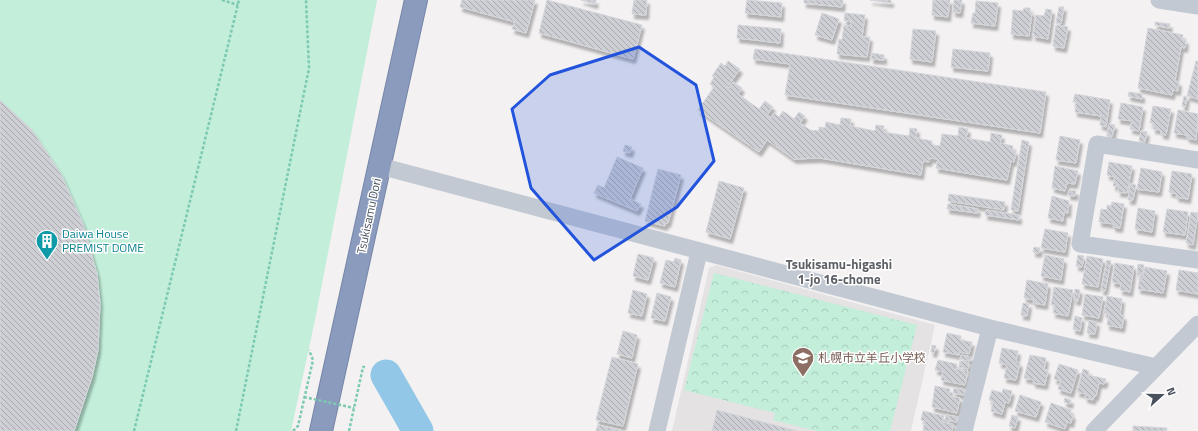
<svg xmlns="http://www.w3.org/2000/svg" width="1198" height="431" viewBox="0 0 1198 431" font-family="'Titillium Web','Noto Sans JP',sans-serif">
<style>
.education{fill:#e4e2e2}
.green{fill:#c2eeda}
.park{fill:url(#park-crowns)}
.lines{fill:none;stroke-linecap:round;stroke-linejoin:round}
.river{stroke:#92c7e8;stroke-width:31}
.building{fill:url(#building-back-hatch);stroke:#d5d6dc;filter:url(#shadow)}
.highway-casing{stroke:#7686a8;stroke-width:24}
.path{stroke:#7ccab1;stroke-width:2.5;stroke-dasharray:3 2;stroke-linecap:butt}
.minor{stroke:#c2c9d2;stroke-width:17}
.highway{stroke:#8b9bbd;stroke-width:22}
.path-bridge{stroke:#7ccab1;stroke-width:2.5;stroke-dasharray:3 2;stroke-linecap:butt}
.marked{fill:#2253dc;fill-opacity:0.2;stroke:#2253dc;stroke-width:3;stroke-linejoin:round}
.labels{text-anchor:middle;stroke-width:3;stroke-linejoin:round;paint-order:stroke}
.street-label{font-size:12px;fill:#49515d;stroke:#fff}
.culture-label{font-size:12px;fill:#0d838f;stroke:#fff;text-anchor:start}
.education-label{font-size:12px;fill:#785e54;stroke:#fff;text-anchor:start}
.neighbourhood-label{font-size:13px;font-weight:bold;fill:#5d6065;stroke:#fff}
</style>
<defs>
<pattern id="park-crowns" width="20" height="18" patternUnits="userSpaceOnUse"><rect width="20" height="18" fill="#c2eeda"/><path d="M2 6a3 3 0 1 1 6 0M12 15a3 3 0 1 1 6 0" fill="none" stroke="#a8cebe"/></pattern>
<pattern id="building-back-hatch" width="6" height="6" patternUnits="userSpaceOnUse"><rect width="6" height="6" fill="#cecfd5"/><path d="M-1 5l2 2M0 0l6 6M5-1l2 2" fill="none" stroke="#a9aab0"/></pattern>
<filter id="shadow"><feDropShadow dx="2.5" dy="4.5" stdDeviation="1" flood-color="#0004"/></filter>
</defs>
<rect width="100%" height="100%" fill="#f3f1f1"/>
<!-- education -->
<path class="education" d="M 716,265 L 935,325 L 911,431 L 672,431 L 709,268 Z"/>
<!-- green -->
<path class="green" d="M 0,0 L 377,0 L 315,320 L 291,431 L 0,431 Z"/>
<!-- park -->
<path class="park" d="M 714,273 L 917,325 L 890,431 L 817,431 L 773,420 L 775,413 L 684,390 Z"/>
<g class="lines">
<!-- river -->
<path class="river" d="M 386,375 L 418,431"/>
</g>
<!-- building -->
<path class="building" d="M 462,0 L 535,0 L 526,33 L 512,29 L 515,22 L 460,7 Z
M 547,0 L 642,25 L 633,59 L 539,33 Z
M 581,0 L 596,0 L 595,4 Z
M 634,0 L 647,0 L 646,15 L 632,14 Z
M 747,0 L 782,3 L 781,17 L 745,13 Z
M 804,0 L 843,0 L 842,7 L 804,3 Z
M 870,0 L 891,0 L 891,3 Z
M 933,0 L 950,0 L 948,17 L 932,15 Z
M 954,0 L 962,0 L 960,13 L 953,12 Z
M 976,1 L 998,3 L 995,26 L 971,23 L 973,13 L 975,13 Z
M 1059,7 L 1064,7 L 1061,24 L 1056,23 Z
M 1024,8 L 1030,8 L 1030,12 L 1032,12 L 1029,36 L 1011,34 L 1013,10 L 1023,11 Z
M 1046,9 L 1052,10 L 1048,39 L 1033,36 L 1036,15 L 1044,16 Z
M 822,13 L 839,19 L 832,40 L 815,35 Z
M 845,13 L 865,15 L 862,37 L 870,37 L 867,57 L 837,54 L 839,39 L 842,40 L 844,25 L 851,26 L 851,21 L 844,21 Z
M 1155,22 L 1170,24 L 1169,28 L 1155,25 Z
M 738,25 L 781,29 L 780,43 L 737,38 Z
M 1056,25 L 1068,27 L 1064,48 L 1053,46 Z
M 1148,28 L 1183,35 L 1182,40 L 1186,40 L 1185,48 L 1181,47 L 1175,81 L 1179,82 L 1178,91 L 1173,90 L 1172,95 L 1138,88 Z
M 913,29 L 936,31 L 932,62 L 910,59 Z
M 755,49 L 1046,92 L 1040,133 L 785,95 L 790,64 L 753,59 Z
M 953,49 L 990,53 L 988,71 L 951,67 Z
M 872,53 L 884,55 L 884,60 L 871,59 Z
M 728,61 L 740,69 L 727,87 L 729,88 L 733,82 L 742,88 L 738,94 L 759,109 L 765,101 L 773,107 L 767,115 L 771,118 L 774,113 L 779,117 L 783,111 L 794,119 L 799,112 L 805,116 L 800,123 L 810,130 L 819,131 L 819,127 L 825,128 L 826,122 L 840,125 L 841,118 L 851,119 L 850,126 L 875,131 L 876,125 L 884,126 L 883,132 L 909,136 L 910,128 L 917,129 L 916,138 L 932,141 L 932,145 L 940,146 L 942,134 L 958,136 L 959,127 L 968,129 L 966,138 L 990,142 L 991,133 L 1002,135 L 1000,143 L 1013,146 L 1012,151 L 1016,151 L 1014,162 L 1011,161 L 1007,180 L 936,168 L 938,159 L 930,158 L 929,162 L 923,161 L 921,175 L 820,158 L 794,159 L 767,140 L 759,152 L 698,110 L 714,87 L 710,84 L 714,77 L 712,76 L 721,63 L 725,66 Z
M 1196,61 L 1198,61 L 1198,99 L 1187,96 Z
M 1129,92 L 1142,94 L 1142,99 L 1128,96 Z
M 1075,94 L 1110,100 L 1106,127 L 1100,125 L 1101,116 L 1075,112 L 1076,102 L 1073,102 Z
M 1184,96 L 1187,97 L 1185,107 L 1182,106 Z
M 0,100 L 32,130 L 61,174 L 83,224 L 97,274 L 100,303 L 98,350 L 92,377 L 74,431 L 0,431 Z
M 1121,103 L 1143,107 L 1139,131 L 1130,129 L 1132,121 L 1118,119 Z
M 1153,106 L 1171,109 L 1166,135 L 1161,134 L 1161,130 L 1153,129 L 1154,123 L 1150,123 Z
M 1178,110 L 1198,114 L 1196,140 L 1187,138 L 1187,135 L 1174,133 Z
M 1109,124 L 1115,125 L 1112,137 L 1107,136 Z
M 1141,131 L 1147,132 L 1145,142 L 1139,141 Z
M 1060,136 L 1080,140 L 1076,163 L 1056,160 Z
M 1022,140 L 1029,142 L 1018,211 L 1011,210 Z
M 625,145 L 632,147 L 630,153 L 623,151 Z
M 617,157 L 643,168 L 630,199 L 641,204 L 637,211 L 594,193 L 598,185 L 604,188 Z
M 1109,162 L 1132,166 L 1127,193 L 1118,192 L 1119,186 L 1113,186 L 1115,177 L 1107,175 Z
M 1055,166 L 1078,171 L 1075,184 L 1067,183 L 1065,191 L 1052,188 Z
M 1141,168 L 1162,172 L 1159,192 L 1137,189 Z
M 658,169 L 681,175 L 668,223 L 665,223 L 665,226 L 645,221 Z
M 1172,171 L 1192,174 L 1188,199 L 1176,197 L 1177,194 L 1169,192 Z
M 719,181 L 744,188 L 730,239 L 706,232 Z
M 1130,184 L 1136,185 L 1133,200 L 1128,200 Z
M 1069,190 L 1076,191 L 1075,196 L 1068,195 Z
M 949,194 L 1005,202 L 1004,210 L 948,201 Z
M 1052,196 L 1069,201 L 1068,213 L 1064,212 L 1063,221 L 1048,218 Z
M 1112,202 L 1124,204 L 1120,228 L 1113,227 L 1114,224 L 1099,222 L 1101,209 L 1107,210 L 1107,205 L 1111,206 Z
M 948,204 L 978,209 L 977,213 L 947,209 Z
M 1138,208 L 1155,211 L 1152,232 L 1135,229 Z
M 1167,209 L 1188,212 L 1185,235 L 1163,232 Z
M 986,210 L 1019,215 L 1019,220 L 985,215 Z
M 1191,212 L 1198,213 L 1193,245 L 1186,243 Z
M 1045,229 L 1068,233 L 1065,252 L 1041,248 Z
M 1034,247 L 1040,248 L 1039,253 L 1033,252 Z
M 638,254 L 654,258 L 648,280 L 633,276 Z
M 1045,255 L 1064,259 L 1061,280 L 1041,276 Z
M 1078,255 L 1084,256 L 1082,267 L 1076,266 Z
M 1087,256 L 1103,259 L 1098,287 L 1082,284 Z
M 675,258 L 681,260 L 675,287 L 660,283 L 666,260 L 674,262 Z
M 1107,260 L 1111,261 L 1105,291 L 1101,290 Z
M 1115,263 L 1134,266 L 1130,292 L 1120,290 L 1121,284 L 1112,282 Z
M 1138,264 L 1144,265 L 1142,275 L 1137,275 Z
M 1145,267 L 1167,271 L 1163,293 L 1138,289 L 1140,277 L 1143,278 Z
M 1179,270 L 1198,273 L 1198,294 L 1176,290 Z
M 1027,280 L 1048,284 L 1045,305 L 1033,303 L 1034,300 L 1024,298 Z
M 1054,287 L 1073,290 L 1068,316 L 1053,313 L 1055,305 L 1051,305 Z
M 1075,289 L 1080,290 L 1078,301 L 1074,300 Z
M 633,290 L 647,294 L 642,316 L 628,313 Z
M 657,293 L 671,297 L 665,321 L 651,318 Z
M 1085,294 L 1103,297 L 1099,318 L 1082,315 Z
M 1107,296 L 1122,299 L 1120,315 L 1124,316 L 1122,328 L 1107,325 L 1109,314 L 1104,313 Z
M 1023,303 L 1029,304 L 1027,316 L 1021,315 Z
M 1075,316 L 1082,318 L 1080,331 L 1073,329 Z
M 1089,321 L 1097,322 L 1095,334 L 1087,333 Z
M 623,331 L 637,335 L 632,358 L 617,354 Z
M 947,333 L 961,336 L 960,340 L 972,342 L 969,354 L 959,352 L 959,355 L 943,352 Z
M 932,345 L 936,346 L 934,353 L 931,352 Z
M 1002,348 L 1018,351 L 1016,362 L 1020,363 L 1016,380 L 1004,378 L 1007,365 L 999,363 Z
M 961,355 L 971,357 L 970,361 L 960,359 Z
M 1030,355 L 1046,358 L 1044,370 L 1048,370 L 1045,385 L 1033,383 L 1034,380 L 1024,378 Z
M 612,357 L 638,364 L 623,426 L 596,420 Z
M 938,360 L 957,364 L 956,369 L 968,371 L 965,385 L 941,380 L 943,372 L 935,370 Z
M 960,361 L 969,363 L 968,369 L 959,367 Z
M 1059,364 L 1078,370 L 1071,393 L 1058,389 L 1061,381 L 1054,379 Z
M 1083,369 L 1089,371 L 1088,375 L 1106,379 L 1104,384 L 1099,383 L 1096,396 L 1094,396 L 1093,400 L 1085,398 L 1086,394 L 1077,392 Z
M 935,386 L 950,389 L 949,396 L 960,398 L 957,413 L 932,407 Z
M 954,388 L 965,390 L 964,395 L 953,393 Z
M 1003,389 L 1012,391 L 1009,403 L 1005,402 L 1002,414 L 991,411 L 993,401 L 989,400 L 992,390 L 1002,393 Z
M 1020,395 L 1041,402 L 1036,417 L 1015,411 Z
M 1065,398 L 1071,400 L 1070,404 L 1064,402 Z
M 1051,403 L 1071,410 L 1070,414 L 1073,415 L 1071,423 L 1067,422 L 1065,429 L 1045,422 Z
M 717,410 L 797,431 L 712,431 Z
M 923,411 L 944,416 L 942,422 L 953,424 L 952,431 L 923,431 L 925,421 L 921,420 Z
M 946,415 L 958,417 L 957,422 L 945,420 Z
M 1012,415 L 1018,417 L 1015,428 L 1009,426 Z
M 598,425 L 623,431 L 596,431 Z
M 1133,426 L 1167,428 L 1166,431 L 1133,431 Z"/>
<g class="lines">
<!-- highway casing -->
<g class="highway-casing">
<path id="highway" d="M 321,431 L 416,0"/>
</g>
<!-- path -->
<path class="path" d="M 222,0 L 238,5
M 134,431 L 239,0
M 236,431 L 309,68 L 306,0
M 293,431 L 298,426 L 313,360 L 309,350
M 349,431 L 363,367 L 365,367"/>
<!-- minor -->
<path class="minor" d="M 1159,0 L 1198,6
M 1198,160 L 1097,144 L 1080,244 L 1198,260
M 380,166 L 990,328 L 1156,367
M 657,431 L 699,252
M 964,431 L 990,328
M 1094,431 L 1198,324"/>
<!-- highway -->
<use href="#highway" class="highway"/>
<!-- path-bridge -->
<path class="path-bridge" d="M 304,397 L 354,408"/>
</g>
<!-- marked area -->
<path class="marked" d="M 639,47 L 696,85 L 714,161 L 677,207 L 594,260 L 531,188 L 512,109 L 550,75 Z"/>
<!-- icons -->
<defs>
<g id="building-pin" transform="scale(1.15)"><path d="M0 17L-7.5 6A9.5 9.5 0 1 1 7.5 6Z" fill="#0f9aa8" stroke="#fff"/><path d="M-4-6H4V6H1V3H-1V6H-4ZM-2.5-4.3h1.7v1.8h-1.7ZM.8-4.3h1.7v1.8H.8ZM-2.5-1h1.7V.8h-1.7ZM.8-1h1.7V.8H.8Z" fill="#fff"/></g>
<g id="school-pin" transform="scale(1.15)"><path d="M0 17L-7.5 6A9.5 9.5 0 1 1 7.5 6Z" fill="#8d6e63" stroke="#fff"/><path d="M0-5L7-2L0 1L-7-2ZM-4 1L0 2.5L4 1V4Q0 6-4 4Z" fill="#fff"/></g>
</defs>
<g fill-rule="evenodd">
<use href="#building-pin" x="47" y="241"/>
<use href="#school-pin" x="803" y="358"/>
</g>
<g class="labels">
<!-- street labels -->
<g class="street-label">
<text transform="translate(369 216) rotate(-78)" y="4">Tsukisamu Dori</text>
</g>
<!-- culture labels -->
<g class="culture-label">
<text x="62" y="238">Daiwa House<tspan x="62" dy="14">PREMIST DOME</tspan></text>
</g>
<!-- education labels -->
<g class="education-label">
<text x="818" y="362">札幌市立羊丘小学校</text>
</g>
<!-- neighbourhood labels -->
<g class="neighbourhood-label">
<text x="839" y="269">Tsukisamu-higashi<tspan x="839" dy="15">1-jo 16-chome</tspan></text>
</g>
</g>
<!-- north arrow -->
<g transform="translate(1162 395) rotate(69)" stroke="#ffffff" stroke-width="3" paint-order="stroke">
<path d="M0-3L7 15L0 10L-7 15Z" fill="#49515d"/>
<text y="-6" font-size="11" font-weight="bold" text-anchor="middle" fill="#49515d">N</text>
</g>
</svg>
